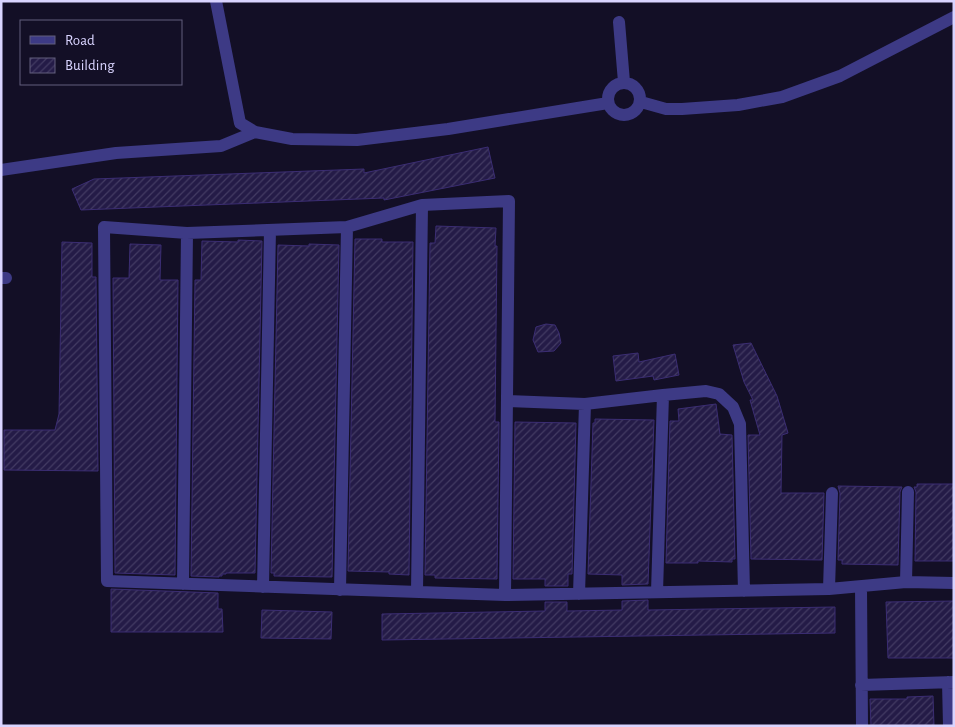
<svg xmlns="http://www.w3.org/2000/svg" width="955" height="727" viewBox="0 0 955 727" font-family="'Alegreya Sans',sans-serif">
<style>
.building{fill:url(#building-hatch);stroke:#3b2d73}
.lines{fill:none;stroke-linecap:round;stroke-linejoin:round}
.street{stroke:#3d3a85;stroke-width:12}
</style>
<defs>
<pattern id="building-hatch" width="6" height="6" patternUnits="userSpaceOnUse" patternTransform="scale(1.25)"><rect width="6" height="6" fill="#241b47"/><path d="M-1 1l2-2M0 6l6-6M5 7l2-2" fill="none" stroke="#433b63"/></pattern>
</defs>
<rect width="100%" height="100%" fill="#130f26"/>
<!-- building -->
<path class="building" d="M 488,147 L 495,178 L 384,200 L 384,198 L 81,210 L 72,189 L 94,179 L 364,169 L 364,173 Z
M 436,226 L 496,228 L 495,246 L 497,246 L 495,422 L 499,422 L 497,579 L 435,578 L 435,575 L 425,575 L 430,243 L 435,243 Z
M 355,239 L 382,239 L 382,242 L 413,242 L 409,575 L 389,574 L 389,572 L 348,571 Z
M 238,240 L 262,241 L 255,573 L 226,573 L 226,574 L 222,574 L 222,576 L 219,576 L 219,577 L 191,576 L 195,280 L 201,280 L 202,241 L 238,242 Z
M 62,242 L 92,243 L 92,277 L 96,277 L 98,471 L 4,470 L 4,430 L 55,430 L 59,414 Z
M 130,244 L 161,245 L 160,280 L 178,280 L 175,575 L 115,573 L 113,278 L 129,278 Z
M 309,244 L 339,245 L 332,577 L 274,576 L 274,573 L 271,573 L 278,245 L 309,246 Z
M 546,324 L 555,325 L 559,333 L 561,343 L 554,351 L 538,352 L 533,340 L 536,327 Z
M 751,343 L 777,396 L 788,433 L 782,435 L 781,493 L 824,493 L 822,560 L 751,559 L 748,435 L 760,435 L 750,400 L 753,400 L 744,382 L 733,345 Z
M 638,353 L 639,362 L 675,354 L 679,375 L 654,380 L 653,376 L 616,381 L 613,356 Z
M 716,404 L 720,434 L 732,435 L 735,559 L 732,559 L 732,562 L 698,561 L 698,563 L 666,563 L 670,421 L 679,421 L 678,409 Z
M 595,419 L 654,420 L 648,584 L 622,585 L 622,575 L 588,574 L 593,423 L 595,423 Z
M 515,422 L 576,423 L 572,574 L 568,574 L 568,586 L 545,586 L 545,579 L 513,579 Z
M 917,484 L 954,484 L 954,561 L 915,561 L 916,492 L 914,487 L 917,487 Z
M 838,486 L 902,487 L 900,492 L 898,565 L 842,564 L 842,560 L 838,560 L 840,493 Z
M 111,589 L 218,593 L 218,609 L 222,609 L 223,632 L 111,632 Z
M 648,600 L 648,610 L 835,607 L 835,633 L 382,640 L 382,614 L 545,611 L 545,602 L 567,602 L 567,611 L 622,610 L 622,601 Z
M 954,601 L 954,658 L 888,658 L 886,602 Z
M 262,610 L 332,612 L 331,639 L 261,638 Z
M 933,696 L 934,726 L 871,726 L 870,699 L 907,699 L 907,697 Z"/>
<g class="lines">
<!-- street -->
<path class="street" d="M 216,1 L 240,123 L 255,132 L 292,139 L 357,140 L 448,129 L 608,103
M 619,22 L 624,82
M608 99a16 16 0 1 1 32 0a16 16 0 1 1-32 0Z
M 641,102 L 666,109 L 682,109 L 738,105 L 782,97 L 840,76 L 954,17
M 1,170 L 116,153 L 221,146 L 255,132
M 1,278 L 6,278
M 507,401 L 585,404 L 663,395 L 706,391 L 719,394 L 733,407 L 740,424 L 744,591
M 906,582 L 908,492
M 183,584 L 187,233
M 263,587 L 270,230
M 861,587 L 862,726
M 829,589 L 832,493
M 340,590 L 347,227
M 417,592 L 422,205
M 657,592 L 663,395
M 579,594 L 585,404
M 505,595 L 509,201 L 422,205 L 347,227 L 187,233 L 104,227 L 107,581 L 505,595 L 829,589 L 906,582 L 954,583
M 948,682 L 949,726
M 861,685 L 954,682"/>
</g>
<!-- border -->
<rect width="955" height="727" fill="none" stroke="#d9d4ff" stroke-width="5"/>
<!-- legend -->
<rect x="20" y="20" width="162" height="65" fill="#130f26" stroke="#625e7d"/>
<rect x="30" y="36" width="25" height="8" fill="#3d3a85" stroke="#625e7d"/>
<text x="65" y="45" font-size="15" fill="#d9d4ff">Road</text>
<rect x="30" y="58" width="25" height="15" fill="url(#building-hatch)" stroke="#625e7d"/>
<text x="65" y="70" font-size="15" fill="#d9d4ff">Building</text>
</svg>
